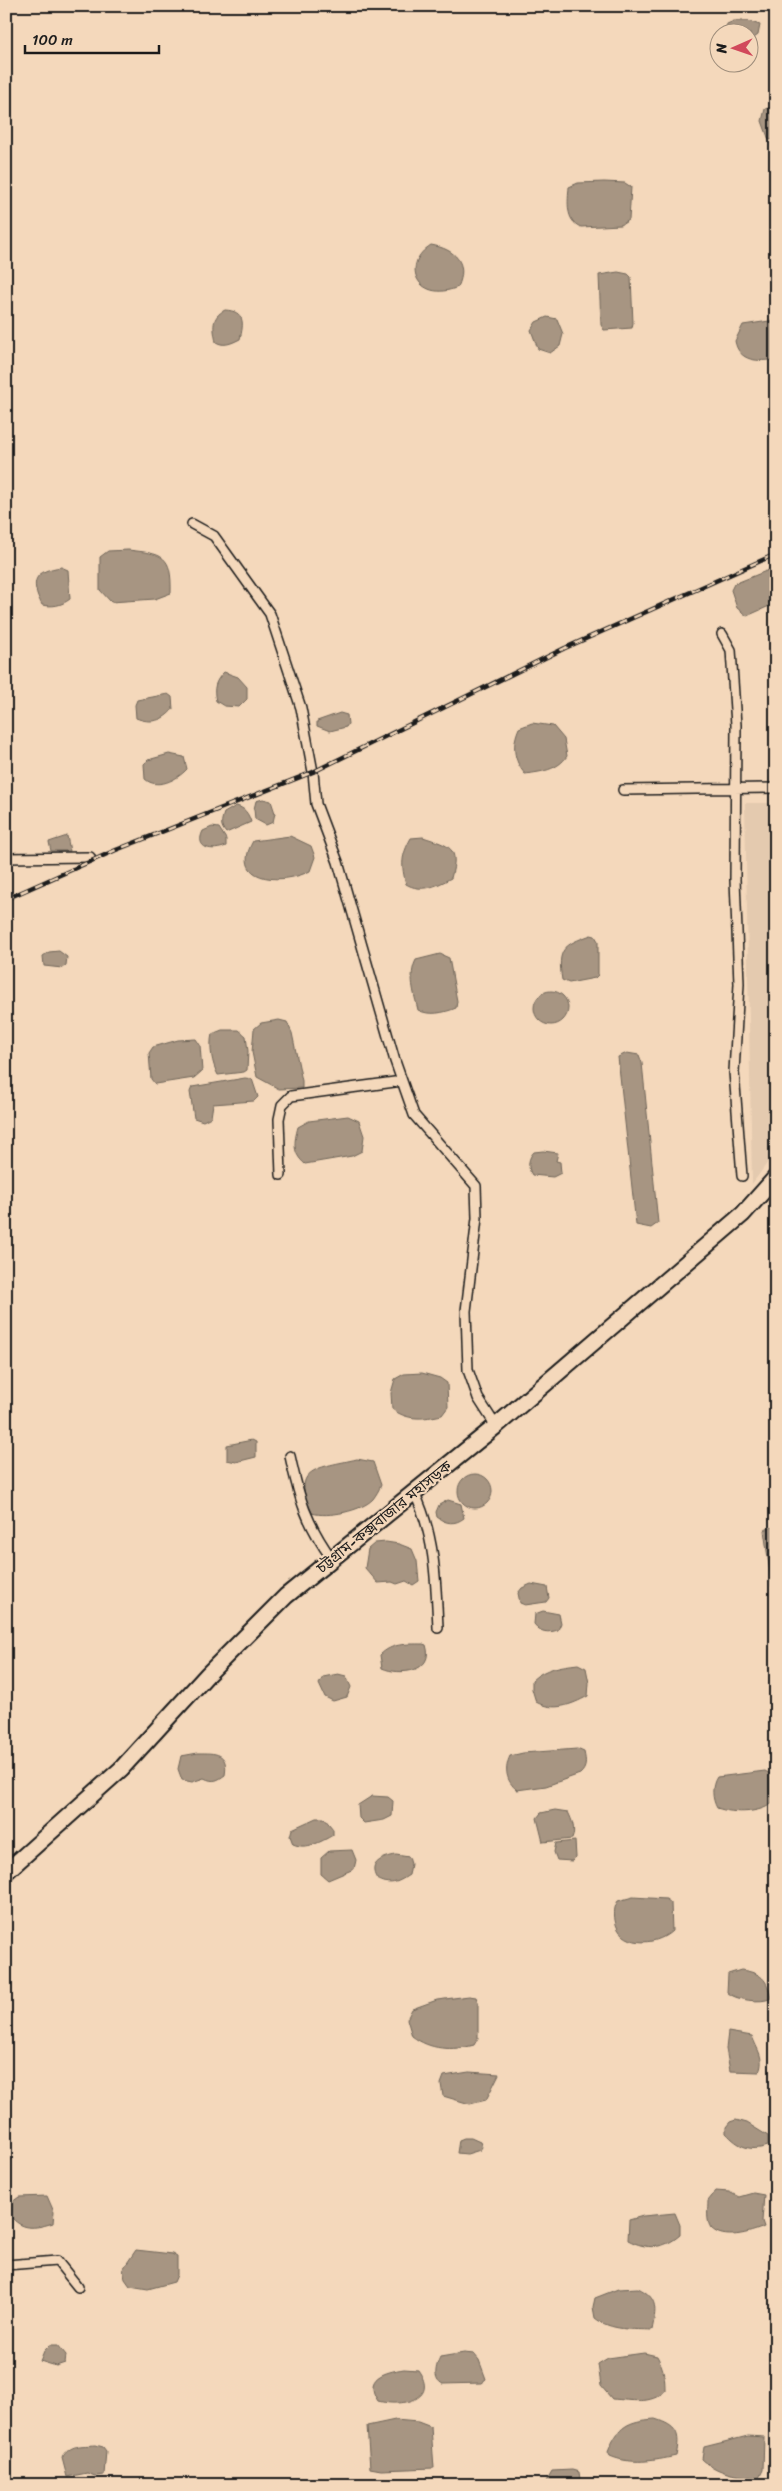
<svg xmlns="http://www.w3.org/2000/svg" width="782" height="2491" viewBox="0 0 782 2491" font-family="Sriracha,'Noto Sans Bengali',sans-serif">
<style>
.built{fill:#e4caaf}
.water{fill:#a79582;stroke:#6f6559}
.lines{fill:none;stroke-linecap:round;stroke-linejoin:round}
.street-casing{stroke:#1c1c1c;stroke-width:12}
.highway-casing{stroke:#1c1c1c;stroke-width:19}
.street{stroke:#f4d8bb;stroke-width:9}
.highway{stroke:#f4d8bb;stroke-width:15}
.rail-casing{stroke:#1c1c1c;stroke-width:4.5}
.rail{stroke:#f4d8bb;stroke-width:2.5;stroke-dasharray:8;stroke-linecap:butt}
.labels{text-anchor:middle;stroke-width:4.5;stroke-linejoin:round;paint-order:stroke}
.street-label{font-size:15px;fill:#1c1c1c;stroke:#f4d8bb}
</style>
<rect width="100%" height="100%" fill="#f4d8bb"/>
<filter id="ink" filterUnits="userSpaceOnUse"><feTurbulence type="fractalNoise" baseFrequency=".02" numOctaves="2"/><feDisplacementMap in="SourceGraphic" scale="10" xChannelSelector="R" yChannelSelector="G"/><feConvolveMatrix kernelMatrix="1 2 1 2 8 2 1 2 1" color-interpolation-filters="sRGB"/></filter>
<g filter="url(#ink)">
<!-- built -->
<path class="built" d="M 745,803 L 776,803 L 776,1151 L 752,1184 Z"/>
<!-- water -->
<path class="water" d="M 734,21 L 748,21 L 760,25 L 758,35 L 750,41 L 750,32 L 725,32 L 727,24 Z
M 776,106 L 776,139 L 769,140 L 762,121 L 765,109 Z
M 604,182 L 625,183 L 631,187 L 629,220 L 621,225 L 581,227 C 565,221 568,201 569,187 L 578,183 Z
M 431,245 C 455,249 469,263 458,287 C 419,304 399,265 431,245 Z
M 618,272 L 628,274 L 631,277 L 633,323 L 632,328 L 604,330 L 601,325 L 599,275 Z
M 225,310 C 245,311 244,323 240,339 C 232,343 224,347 216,342 C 213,328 211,317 225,310 Z
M 547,317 L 557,319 L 563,334 L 560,346 L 550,353 L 538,349 L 531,330 L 536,322 Z
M 776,320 L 776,359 C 758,362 739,362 735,341 L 743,325 Z
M 128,550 C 163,554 172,554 171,593 L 155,599 L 111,602 L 100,590 L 100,557 L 108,551 Z
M 61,567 L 68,570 L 70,599 C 61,606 52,607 42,605 C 29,580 35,571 61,567 Z
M 776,567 L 776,603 L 747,616 L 737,608 L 731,590 L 734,584 Z
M 224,672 L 238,677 L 247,687 L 247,699 L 239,707 L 224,706 L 216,701 C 213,688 215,681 224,672 Z
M 168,694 L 172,697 L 173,709 C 163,721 151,724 136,718 L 135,705 L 137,700 Z
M 340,713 L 347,715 L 348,724 L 346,727 L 330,731 L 317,726 L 317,721 Z
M 532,723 L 553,726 L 564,739 L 567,756 C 558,770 541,772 525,774 C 513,760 512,744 519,728 Z
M 169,754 L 184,757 L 187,769 C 177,780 157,790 145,779 L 144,764 L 148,760 Z
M 263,799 L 271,801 L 275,813 L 273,822 L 266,825 L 255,819 L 254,809 L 256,801 Z
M 236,806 C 245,808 248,813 251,822 L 226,833 C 220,826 221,822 224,813 Z
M 212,827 L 219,828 L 226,839 L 226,846 C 213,852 194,849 203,831 Z
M 67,836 L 70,851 L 51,851 L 49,842 Z
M 290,836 L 311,846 L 315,857 L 310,871 C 284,885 229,883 253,841 Z
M 423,837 C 450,846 460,847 451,878 C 437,886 421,893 406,884 C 401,865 401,856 411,838 Z
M 591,935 L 595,936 L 598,941 L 598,975 L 595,978 L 569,983 L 562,980 C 557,949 563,945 591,935 Z
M 59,951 L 67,957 L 66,965 L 62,968 L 44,966 L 43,956 L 49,952 Z
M 440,954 L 449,958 L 457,1001 L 456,1008 C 444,1013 429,1016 418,1010 C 414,993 408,976 416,960 Z
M534 1008a17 17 0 1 1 34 0a17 17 0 1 1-34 0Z
M 279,1020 L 287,1022 L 292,1033 L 302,1081 L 302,1088 L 279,1089 L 257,1077 L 252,1052 L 254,1029 L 261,1023 Z
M 222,1030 L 239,1030 L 246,1036 L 248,1051 L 247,1070 L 244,1072 L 218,1075 C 212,1064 209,1047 212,1034 Z
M 196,1039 L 200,1045 L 202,1071 L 194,1078 L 155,1084 L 151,1079 L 149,1053 L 153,1047 L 178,1040 Z
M 627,1053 L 639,1055 L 642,1063 L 658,1223 L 651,1228 L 636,1225 L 618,1057 Z
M 245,1078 L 252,1079 L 258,1097 L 254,1101 L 213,1104 L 211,1117 L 203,1121 L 194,1118 L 190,1092 L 192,1087 Z
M 348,1116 L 359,1121 L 364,1136 L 362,1151 L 352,1156 L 305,1164 C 292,1153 294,1142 298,1127 L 309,1121 Z
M 543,1151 L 558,1153 L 556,1161 L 560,1162 L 561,1173 L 553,1177 L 532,1175 C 527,1167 528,1158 534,1152 Z
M 422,1373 L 440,1378 L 447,1383 L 448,1407 L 442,1415 C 423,1419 408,1421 392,1409 L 391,1393 L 395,1379 L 404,1374 Z
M 252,1440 L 256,1442 L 256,1457 L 236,1462 L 227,1460 L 227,1445 Z
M 357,1459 L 373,1462 L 381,1485 C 379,1490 376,1495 373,1499 C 362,1511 327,1518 312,1513 C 289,1467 319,1468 357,1459 Z
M458 1491a17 17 0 1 1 34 0a17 17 0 1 1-34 0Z
M 448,1500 L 461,1504 L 464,1518 C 455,1525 446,1524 437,1517 L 436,1512 L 439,1505 Z
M 776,1526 L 776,1589 L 772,1587 L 764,1530 Z
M 386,1542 L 399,1544 L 412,1549 L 417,1561 L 419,1581 L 413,1585 L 406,1581 L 397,1584 L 392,1582 L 378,1583 L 365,1568 L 368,1549 L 375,1543 Z
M 531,1584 L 547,1587 L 549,1598 L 546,1602 L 525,1605 L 520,1603 L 518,1593 L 522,1588 Z
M 543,1611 L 559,1614 L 561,1623 L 558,1630 C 548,1633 541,1633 534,1624 L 535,1614 Z
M 423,1644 L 426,1645 C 435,1672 400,1676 382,1668 L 380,1655 C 392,1643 406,1644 423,1644 Z
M 578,1664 L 586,1668 L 589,1683 L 588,1696 C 571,1705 554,1712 536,1702 L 532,1689 L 532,1680 C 545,1668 561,1666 578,1664 Z
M 338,1674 L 346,1676 L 351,1687 L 347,1697 L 333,1701 L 325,1697 L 319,1684 L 323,1677 Z
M 577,1749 L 584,1752 C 586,1761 587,1768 580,1774 L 546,1786 L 517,1790 C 506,1781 504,1769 510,1756 L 523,1753 Z
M 198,1753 C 215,1753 229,1752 225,1775 C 218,1780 214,1783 204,1778 L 192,1782 L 182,1780 L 178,1769 L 181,1756 Z
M 765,1771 L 776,1777 L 776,1800 C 763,1814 734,1814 717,1808 C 712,1799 711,1786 717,1777 Z
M 372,1796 L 388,1797 L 393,1801 L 392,1816 L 384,1820 L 364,1823 L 359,1818 L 358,1805 Z
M 555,1810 L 568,1812 C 572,1820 576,1830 572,1839 L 543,1842 L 537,1818 L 541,1813 Z
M 316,1818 L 324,1818 L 333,1829 L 333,1835 C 321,1842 306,1850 293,1844 L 290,1836 L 292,1829 Z
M 575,1841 L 576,1857 L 572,1861 L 557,1860 L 554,1852 L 556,1843 Z
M 352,1850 L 356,1860 L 354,1869 L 328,1880 L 321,1874 L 321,1858 L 329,1851 Z
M 396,1855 L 409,1857 L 411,1864 L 409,1875 C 397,1883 390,1886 377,1879 C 367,1863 383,1857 396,1855 Z
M 633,1897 L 666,1899 L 671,1903 L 672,1931 C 655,1947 619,1947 615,1920 C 614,1913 614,1907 618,1901 Z
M 741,1970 C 761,1973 767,1978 771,1998 C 763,2004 734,2000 727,1992 L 728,1974 Z
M 469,1996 L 476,1997 L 478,2002 L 478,2038 L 474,2045 C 452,2051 430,2050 412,2036 L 407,2019 L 412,2009 L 437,2000 Z
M 728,2032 L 752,2036 C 757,2050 765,2058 759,2072 L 730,2071 L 726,2049 Z
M 469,2072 L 499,2074 L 486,2100 L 470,2104 L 443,2096 L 441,2084 L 444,2076 Z
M 736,2120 L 747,2123 L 768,2136 L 768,2146 C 750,2152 739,2147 726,2133 L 726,2127 L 730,2122 Z
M 464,2138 L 471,2138 L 480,2142 L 482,2147 L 480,2150 L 467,2154 L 457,2153 L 459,2140 Z
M 716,2191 L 729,2192 L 739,2197 L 753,2193 L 764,2195 L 762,2221 L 764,2227 C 750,2233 723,2241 711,2228 C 706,2221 708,2209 708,2201 Z
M 47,2196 L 54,2212 L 53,2223 C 37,2228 24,2231 12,2218 L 12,2202 L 19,2197 Z
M 675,2213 L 680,2225 L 680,2235 C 664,2249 647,2250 628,2240 L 629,2220 L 643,2216 Z
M 136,2250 L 172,2254 L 177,2257 L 177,2275 L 174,2282 L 148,2289 L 130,2286 L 125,2279 L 123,2269 Z
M 638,2288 C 659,2298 656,2310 652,2330 C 633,2329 611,2331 595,2318 L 593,2307 L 595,2298 L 618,2289 Z
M 50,2345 L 58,2345 L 66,2355 L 65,2363 L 56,2366 L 40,2361 L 44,2351 Z
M 464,2353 L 474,2354 L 479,2360 L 486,2379 L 481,2383 L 443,2384 C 432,2379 436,2366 440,2357 Z
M 644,2353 L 657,2356 C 664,2369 665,2377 665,2391 C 651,2405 631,2400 612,2399 L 601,2386 L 598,2364 L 608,2358 Z
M 404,2369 L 418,2370 C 440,2401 400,2407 378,2401 C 363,2378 384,2372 404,2369 Z
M 655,2419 C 677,2426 681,2433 676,2456 C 654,2461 631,2465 610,2456 L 608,2452 C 618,2426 628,2421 655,2419 Z
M 395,2420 L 418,2422 L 431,2427 L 434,2468 L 381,2470 L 370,2468 L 367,2426 Z
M 748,2436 L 764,2437 L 763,2470 L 759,2478 C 738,2476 718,2474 702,2459 L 704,2447 Z
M 96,2445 L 103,2447 L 106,2451 L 104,2475 L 95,2476 L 87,2473 L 67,2477 L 62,2458 C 70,2444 81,2446 96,2445 Z
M 572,2470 L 579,2472 L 580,2479 L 577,2485 L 544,2485 L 552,2471 Z"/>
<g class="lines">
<!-- street casing -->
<g class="street-casing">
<path id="street" d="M 192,524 L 214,536 L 270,614 L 301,708 L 313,772 L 316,804 L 338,862 L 395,1061 L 414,1115 L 476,1186 L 477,1218 L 466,1311 L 468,1370 L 478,1398 L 496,1426
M 722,634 L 731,650 L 736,725 L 735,879 L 739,984 L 734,1072 L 742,1176
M 623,790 L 776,788
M 6,858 L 90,857
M 281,1175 L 279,1119 L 282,1105 L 291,1096 L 402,1081
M 290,1456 C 299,1498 306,1523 332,1559
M 414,1492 C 435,1534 436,1582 438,1628
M 6,2265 L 57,2261 L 78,2287"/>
</g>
<!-- highway casing -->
<g class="highway-casing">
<path id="highway" d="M 6,1872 L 121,1769 L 208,1674 L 286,1596 L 496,1426 L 743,1214 L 776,1177"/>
</g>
<!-- street -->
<use href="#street" class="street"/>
<!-- highway -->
<use href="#highway" class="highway"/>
<!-- rail casing -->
<g class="rail-casing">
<path id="rail" d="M 6,899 L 116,850 L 313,772 L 565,648 L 776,554"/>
</g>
<!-- rail -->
<use href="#rail" class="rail"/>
</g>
</g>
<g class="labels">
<!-- street labels -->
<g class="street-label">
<text transform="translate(384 1517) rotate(-39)" y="5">চট্টগ্রাম-কক্সবাজার মহাসড়ক</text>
</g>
</g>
<!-- margin -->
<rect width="782" height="2491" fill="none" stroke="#f4d8bb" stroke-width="25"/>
<rect x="12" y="12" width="757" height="2466" fill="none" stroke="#1c1c1c" stroke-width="2" filter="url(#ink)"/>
<!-- north arrow -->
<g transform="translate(734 48) rotate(268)"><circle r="24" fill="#f4d8bb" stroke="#9e8d7b"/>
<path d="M0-4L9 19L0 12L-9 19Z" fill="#d1495b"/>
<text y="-8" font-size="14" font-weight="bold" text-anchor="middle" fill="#1c1c1c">N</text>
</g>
<!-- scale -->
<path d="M25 45v8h134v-8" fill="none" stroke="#1c1c1c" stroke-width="2.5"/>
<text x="32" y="45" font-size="15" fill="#1c1c1c" stroke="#f4d8bb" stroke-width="4" paint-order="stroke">100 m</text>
</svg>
